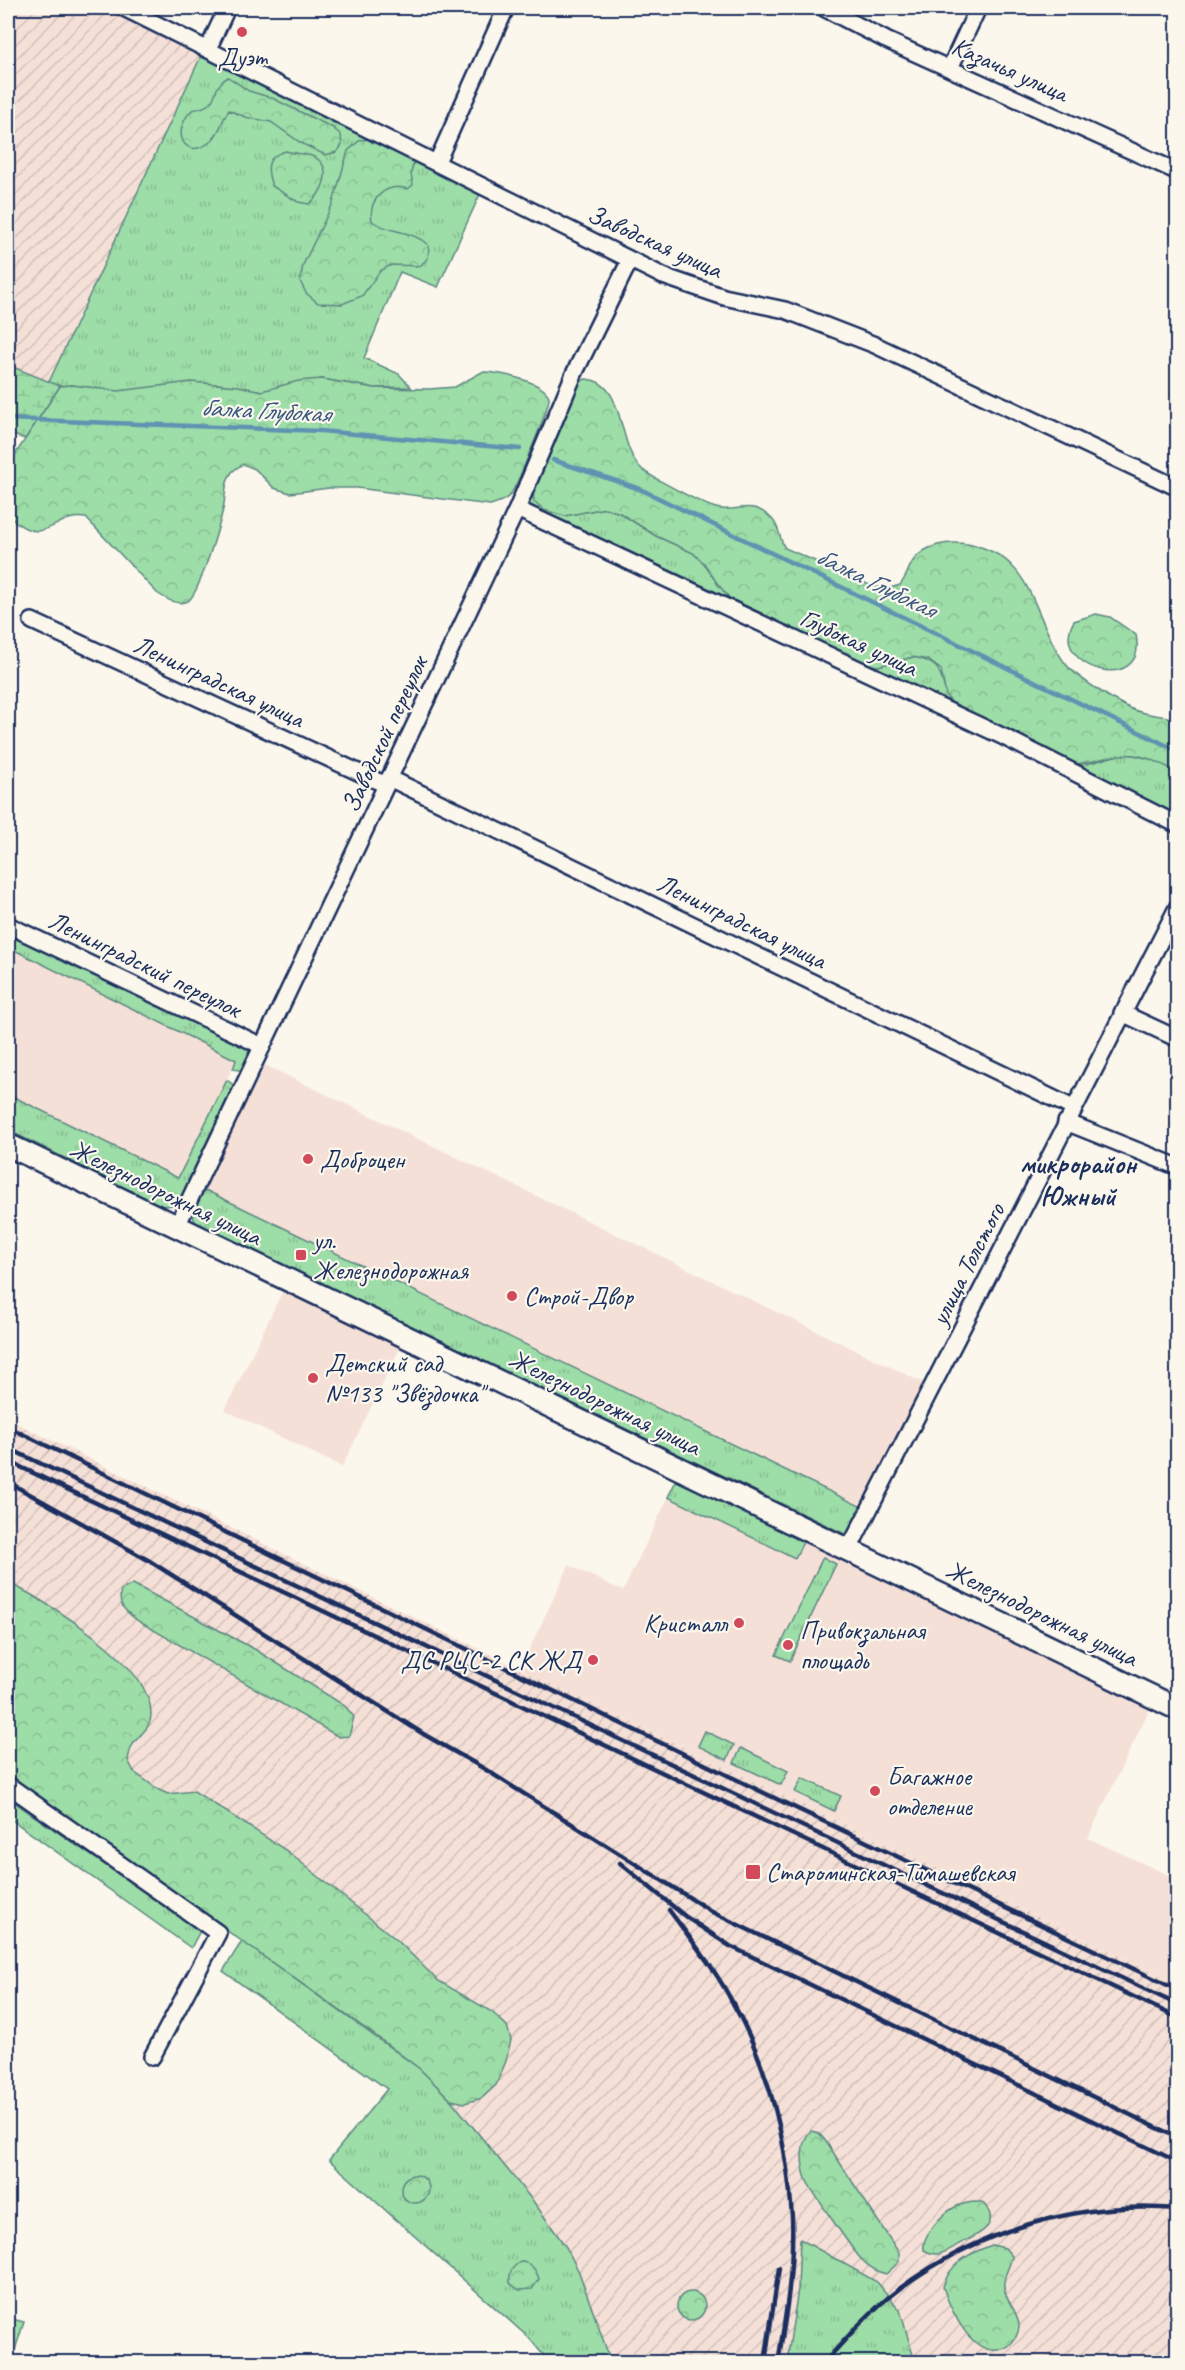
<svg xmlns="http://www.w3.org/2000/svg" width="1185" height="2370" viewBox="0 0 1185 2370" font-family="Caveat,sans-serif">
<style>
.built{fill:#f5e0d7}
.industrial{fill:url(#industrial-furrows)}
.grass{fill:url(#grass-tufts);stroke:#5c8682;stroke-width:1.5}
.forest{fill:url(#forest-crowns);stroke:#5c8682;stroke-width:1.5}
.wetland{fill:url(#wetland-marsh);stroke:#5c8682;stroke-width:1.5}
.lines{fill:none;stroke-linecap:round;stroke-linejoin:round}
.stream{stroke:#5e93b2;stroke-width:4.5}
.minor-casing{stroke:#1b2f5e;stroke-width:20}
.secondary-casing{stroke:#1b2f5e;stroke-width:26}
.minor{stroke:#fbf7ec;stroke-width:15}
.secondary{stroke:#fbf7ec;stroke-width:21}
.rail{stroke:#1b2f5e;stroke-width:4.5}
.poi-dot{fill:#d1495b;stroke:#fbf7ec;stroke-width:2}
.labels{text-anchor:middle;stroke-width:4.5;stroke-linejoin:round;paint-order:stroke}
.poi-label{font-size:26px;fill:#1b2f5e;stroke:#fbf7ec;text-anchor:start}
.street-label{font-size:26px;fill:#1b2f5e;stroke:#fbf7ec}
.water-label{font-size:27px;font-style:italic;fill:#375881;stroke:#fbf7ec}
.quarter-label{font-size:28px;font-weight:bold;fill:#1b2f5e;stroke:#fbf7ec}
</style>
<defs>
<pattern id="industrial-furrows" width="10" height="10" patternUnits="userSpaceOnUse" patternTransform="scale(1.5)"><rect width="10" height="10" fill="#f5e0d7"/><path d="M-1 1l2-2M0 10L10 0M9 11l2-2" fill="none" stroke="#d1c0bb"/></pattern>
<pattern id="grass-tufts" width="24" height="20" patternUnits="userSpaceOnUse" patternTransform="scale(1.5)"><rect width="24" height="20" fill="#9ddda7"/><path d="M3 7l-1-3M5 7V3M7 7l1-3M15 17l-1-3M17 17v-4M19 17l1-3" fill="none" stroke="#87be92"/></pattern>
<pattern id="forest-crowns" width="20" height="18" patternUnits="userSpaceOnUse" patternTransform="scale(1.5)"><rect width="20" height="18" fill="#9ddda7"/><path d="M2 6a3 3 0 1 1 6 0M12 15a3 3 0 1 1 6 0" fill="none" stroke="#87be92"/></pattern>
<pattern id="wetland-marsh" width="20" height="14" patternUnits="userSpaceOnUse" patternTransform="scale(1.5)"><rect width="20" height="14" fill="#9ddda7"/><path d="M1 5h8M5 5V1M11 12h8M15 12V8" fill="none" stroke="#87be92"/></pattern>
</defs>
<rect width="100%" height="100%" fill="#fbf7ec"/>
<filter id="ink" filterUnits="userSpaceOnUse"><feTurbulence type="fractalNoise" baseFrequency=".0167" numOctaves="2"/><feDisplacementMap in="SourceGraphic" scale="12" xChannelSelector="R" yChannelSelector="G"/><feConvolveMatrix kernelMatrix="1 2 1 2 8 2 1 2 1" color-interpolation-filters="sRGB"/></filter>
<g filter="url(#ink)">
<!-- built -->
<path class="built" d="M 8,947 L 236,1060 L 178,1179 L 8,1094 Z
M 261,1063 L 924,1383 L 862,1507 L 201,1188 Z
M 284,1288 L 401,1346 L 342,1467 L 225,1410 Z
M 678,1477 L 1151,1706 L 1088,1838 L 1177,1879 L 1177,1983 L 520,1669 L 569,1565 L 623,1591 Z"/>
<!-- industrial -->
<path class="industrial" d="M 8,8 L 103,8 L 201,56 L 49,382 L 8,365 Z
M 8,1419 L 520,1669 L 1177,1983 L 1177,2362 L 915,2362 L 900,2310 L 800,2240 L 798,2289 L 787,2362 L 611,2362 L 579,2272 L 566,2247 L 533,2201 L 451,2100 L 465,2103 L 482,2098 L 496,2085 L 475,2001 L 437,1980 L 397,1940 L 287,1851 L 194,1791 L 168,1794 L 159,1790 L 134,1771 L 128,1760 L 133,1746 L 148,1727 L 89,1634 L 37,1598 L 8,1582 Z"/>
<!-- grass -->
<path class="grass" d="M 201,56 L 480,194 L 438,287 L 400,272 L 364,358 L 399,374 L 411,387 L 374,388 L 322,379 L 262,391 L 218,384 L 118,391 L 72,385 L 60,386 L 49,382 Z
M 533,491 L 534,501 L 544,510 L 565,516 L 605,508 L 620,513 L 656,536 L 692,552 L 704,563 L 717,583 L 732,601 L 528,507 Z
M 913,657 C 952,665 934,681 954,705 L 866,664 L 878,666 Z
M 1122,754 C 1144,755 1159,762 1177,772 L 1177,816 L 1074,764 L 1087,764 Z
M 8,931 L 244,1044 C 253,1053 247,1061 243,1071 L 233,1069 L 236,1060 L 8,947 Z
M 227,1080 L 236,1087 L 183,1196 C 178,1204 172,1206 162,1206 L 8,1130 L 8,1094 L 178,1178 Z
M 201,1188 L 862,1507 L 849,1536 L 195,1222 L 191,1209 Z
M 678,1477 L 805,1538 L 795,1558 L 668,1497 Z
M 823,1557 L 836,1564 L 790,1661 L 776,1655 Z
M 705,1731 L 734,1745 L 727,1760 L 698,1746 Z
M 741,1748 L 788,1771 L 781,1785 L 734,1763 Z
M 802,1778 L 841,1796 L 834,1811 L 795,1792 Z
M 8,1798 L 200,1931 L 191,1948 L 8,1817 Z
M 242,1941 L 420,2069 L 451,2100 L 533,2201 L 566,2247 L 579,2272 L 611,2362 L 549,2362 L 529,2338 L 329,2160 L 387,2089 L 223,1971 Z
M 800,2239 L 877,2282 L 900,2310 L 915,2362 L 787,2362 L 798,2289 Z
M 8,2318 L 24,2322 L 11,2362 L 8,2362 Z"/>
<!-- forest -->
<path class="forest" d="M 228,77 L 249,91 L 272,98 L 333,128 L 341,135 L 342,145 L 337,152 L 325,155 L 301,143 L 271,122 L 245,117 L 229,110 C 221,121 220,134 210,142 C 186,161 169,134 192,110 C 224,105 207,90 228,77 Z
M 368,139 L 414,161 L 411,173 L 413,185 L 408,189 C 386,182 368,199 372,221 C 390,234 412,229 429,246 L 428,258 L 420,266 L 391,265 L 380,271 L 362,296 L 342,304 L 318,303 L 306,293 L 300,281 L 303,265 L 333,203 L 348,151 L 360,140 Z
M 286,151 C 294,154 306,153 314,157 C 335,167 322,195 309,204 L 298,202 L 272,186 C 266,169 265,156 286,151 Z
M 482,372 C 497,372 544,381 549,397 C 551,404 516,488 510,495 C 505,501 497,503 490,505 L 357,488 L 329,488 L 290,493 L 274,488 L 255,469 L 243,464 C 240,466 235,469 232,472 C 224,482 226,497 223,509 C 220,523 199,595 188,601 C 177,606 166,599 157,593 L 86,518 C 54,512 45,552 8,515 L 8,471 L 16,453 L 60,386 L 72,385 L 118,391 L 191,382 L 238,386 L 262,391 L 298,381 L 322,379 L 374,388 L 429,389 L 455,387 Z
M 585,379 C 628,381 615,447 643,470 C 653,478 704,505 716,508 C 738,514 750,497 772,519 C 780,527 779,539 785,548 L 874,587 L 890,588 L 900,585 C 906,578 908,569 913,561 C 925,544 949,541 967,544 C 1035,554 1032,619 1065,663 C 1074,676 1121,706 1137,711 C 1150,715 1164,716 1177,719 L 1177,772 C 1160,763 1141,752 1120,755 C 1104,757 1090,764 1074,764 L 954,705 L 946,696 L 941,670 L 928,660 L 913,657 L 878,666 L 866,664 L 732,601 L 717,583 L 704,563 L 693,553 L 656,536 L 620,513 L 605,508 L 565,516 L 544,510 L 534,501 L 533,491 L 575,387 Z
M 1096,614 L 1110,617 L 1136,635 C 1149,697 1046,669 1074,621 Z
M 8,1582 C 48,1603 153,1664 151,1715 C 151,1729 138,1735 132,1746 C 130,1750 129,1755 128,1760 L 134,1772 L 159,1790 L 168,1794 L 194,1791 L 287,1851 L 397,1940 L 437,1980 L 492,2012 L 507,2026 L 511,2040 L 506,2061 L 496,2085 L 482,2098 L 465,2103 L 451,2100 L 420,2069 L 376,2036 L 8,1776 Z
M 133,1584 L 256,1650 L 345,1706 L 354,1717 L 349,1736 L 339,1737 L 138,1621 C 126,1611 117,1606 121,1590 Z
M 811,2131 L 819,2133 L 827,2143 L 899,2253 L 899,2262 L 886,2274 C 877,2272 869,2267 862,2260 C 854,2252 810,2189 806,2179 C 801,2164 799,2142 811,2131 Z
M401 2189a14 14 0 1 1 28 0a14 14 0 1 1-28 0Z
M 974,2202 L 982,2202 C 1004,2225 978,2235 959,2244 C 953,2248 945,2253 938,2254 C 932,2254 929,2253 924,2250 C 921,2236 942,2214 955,2207 C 960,2204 968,2203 974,2202 Z
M 992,2245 L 1005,2248 L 1012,2256 C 1011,2266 1002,2276 1004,2287 C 1005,2302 1019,2311 1019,2326 C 1019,2334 1012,2345 1005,2348 C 973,2361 951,2311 943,2287 C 949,2263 970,2253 992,2245 Z
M 520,2262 C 531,2262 536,2269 539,2279 L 532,2289 L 519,2290 L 510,2283 C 509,2272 511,2268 520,2262 Z
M677 2306a14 14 0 1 1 28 0a14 14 0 1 1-28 0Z"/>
<!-- wetland -->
<path class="wetland" d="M 8,365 L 60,386 L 25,439 L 8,433 Z"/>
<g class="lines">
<!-- stream -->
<path class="stream" d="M 8,419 L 321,431 L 520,449
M 553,460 L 640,489 L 1178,751"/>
<!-- minor casing -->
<g class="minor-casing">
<path id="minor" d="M 124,8 L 663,276 L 724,297 L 785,310 L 875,345 L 1178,488
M 824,8 L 886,40 L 1178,172
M 208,49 L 227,8
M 950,68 L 978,8
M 437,162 L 506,8
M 517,509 L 1004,737 L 1178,825
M 32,621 L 386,785
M 389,778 L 1073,1108
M 8,925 L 262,1046
M 1122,1013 L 1178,1039
M 1066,1122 L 1178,1167
M 177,1226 L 517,509 L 574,374 L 630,260
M 849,1549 L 1178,906
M 8,1785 L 218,1933 L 152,2057"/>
</g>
<!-- secondary casing -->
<g class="secondary-casing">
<path id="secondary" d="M 8,1145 L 1178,1709"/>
</g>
<!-- minor -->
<use href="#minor" class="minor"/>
<!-- secondary -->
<use href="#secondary" class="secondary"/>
<!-- rail -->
<path class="rail" d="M 8,1427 L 785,1803 L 1178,1990
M 8,1448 L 1178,2005
M 8,1461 L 1178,2018
M 8,1482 L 148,1560 L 425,1735 L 483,1768 L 714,1913 L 1178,2138
M 620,1863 L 686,1917 L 730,1946 L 1178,2162
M 669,1910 C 690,1938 712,1965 729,1996 C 768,2063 787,2140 792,2217 C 794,2265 786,2316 778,2362
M 765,2362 L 779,2268
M 825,2362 C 848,2336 871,2310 899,2289 C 979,2230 1079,2200 1178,2209"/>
</g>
</g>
<!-- markers -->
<g class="poi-dot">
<circle cx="242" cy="32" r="6"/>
<circle cx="308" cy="1159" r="6"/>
<rect x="295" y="1249" width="12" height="12" rx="3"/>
<circle cx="512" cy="1296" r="6"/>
<circle cx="313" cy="1378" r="6"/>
<circle cx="739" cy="1623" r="6"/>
<circle cx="788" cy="1645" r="6"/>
<circle cx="593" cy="1660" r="6"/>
<circle cx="875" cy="1791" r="6"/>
<rect x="745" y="1864" width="16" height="16" rx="3"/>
</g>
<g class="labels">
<!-- poi labels -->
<g class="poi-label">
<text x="242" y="66" text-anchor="middle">Дуэт</text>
<text x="320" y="1168">Доброцен</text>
<text x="313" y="1249">ул.<tspan x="313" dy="30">Железнодорожная</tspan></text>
<text x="524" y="1305">Строй-Двор</text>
<text x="325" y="1372">Детский сад<tspan x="325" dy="30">№133 "Звёздочка"</tspan></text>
<text x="727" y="1632" text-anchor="end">Кристалл</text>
<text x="800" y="1639">Привокзальная<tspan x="800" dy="30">площадь</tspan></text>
<text x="581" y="1669" text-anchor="end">ДС РЦС-2 СК ЖД</text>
<text x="887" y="1785">Багажное<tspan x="887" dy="30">отделение</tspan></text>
<text x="766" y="1881">Староминская-Тимашевская</text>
</g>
<!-- street labels -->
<g class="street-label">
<text transform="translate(1010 69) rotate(24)" y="9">Казачья улица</text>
<text transform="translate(655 241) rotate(24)" y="9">Заводская улица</text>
<text transform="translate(859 642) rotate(25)" y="9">Глубокая улица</text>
<text transform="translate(219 681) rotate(25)" y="9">Ленинградская улица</text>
<text transform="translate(384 734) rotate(-65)" y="9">Заводской переулок</text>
<text transform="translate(742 921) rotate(26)" y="9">Ленинградская улица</text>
<text transform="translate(145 964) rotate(26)" y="9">Ленинградский переулок</text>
<text transform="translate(166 1192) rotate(26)" y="9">Железнодорожная улица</text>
<text transform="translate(967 1264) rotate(-63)" y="9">улица Толстого</text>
<text transform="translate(605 1402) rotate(26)" y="9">Железнодорожная улица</text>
<text transform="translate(1042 1613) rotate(26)" y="9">Железнодорожная улица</text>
</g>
<!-- water labels -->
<g class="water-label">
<text transform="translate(265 410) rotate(3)" y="9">балка Глубокая</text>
<text transform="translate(876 582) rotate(26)" y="9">балка Глубокая</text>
</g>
<!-- quarter labels -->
<g class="quarter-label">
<text x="1078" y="1173">микрорайон<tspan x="1078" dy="32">Южный</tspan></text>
</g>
</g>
<!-- margin -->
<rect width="1185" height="2370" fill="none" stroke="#fbf7ec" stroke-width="30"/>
<rect x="15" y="15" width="1155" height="2340" fill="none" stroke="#1b2f5e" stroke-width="2" filter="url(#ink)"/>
</svg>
